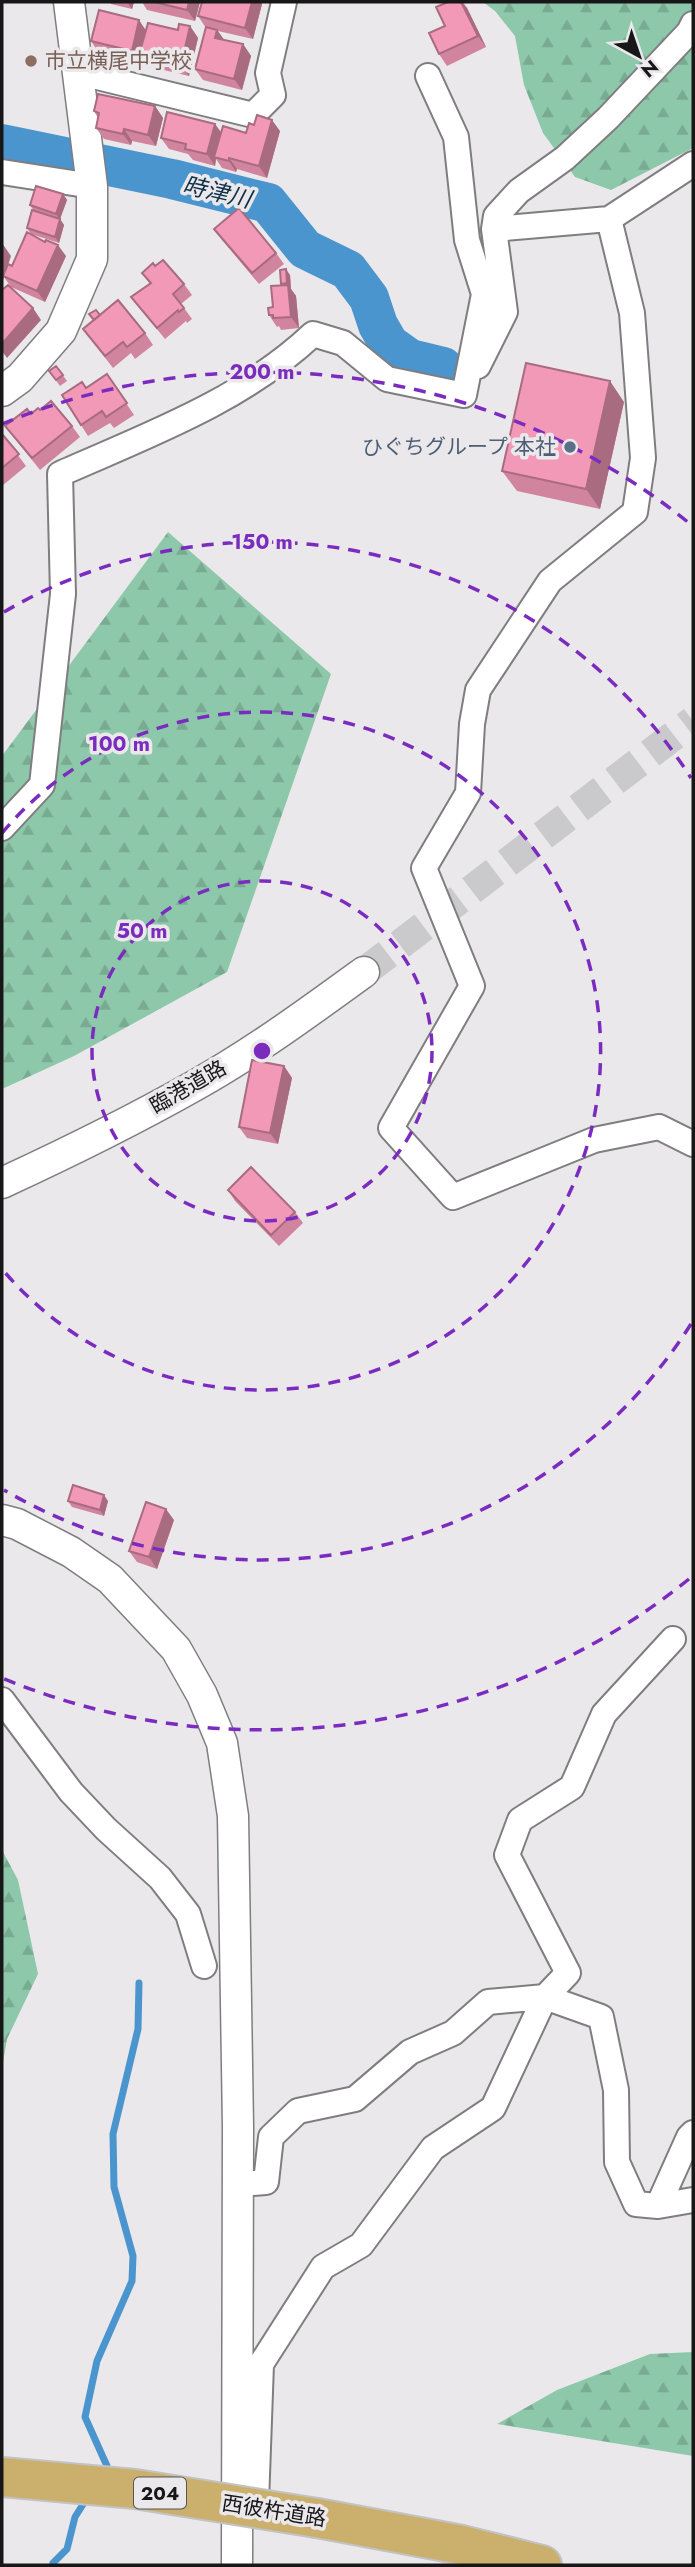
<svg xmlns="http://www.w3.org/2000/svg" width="695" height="2567" viewBox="0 0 695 2567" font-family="Jost,'Noto Sans JP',sans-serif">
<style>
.forest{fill:url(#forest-firs)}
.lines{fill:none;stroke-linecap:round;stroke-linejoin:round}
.stream{stroke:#4b95ce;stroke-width:7}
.river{stroke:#4b95ce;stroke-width:40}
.tertiary-tunnel{stroke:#cac9cb;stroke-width:30;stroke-dasharray:30 15;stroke-linecap:butt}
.minor-casing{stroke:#7f7d80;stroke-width:28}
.tertiary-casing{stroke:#7f7d80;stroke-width:33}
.motorway-casing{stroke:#c3c3c3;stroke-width:42}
.minor{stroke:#fff;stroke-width:24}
.tertiary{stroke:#fff;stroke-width:30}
.motorway{stroke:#cbaf6d;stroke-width:38}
.motorway-bridge-casing{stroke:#c3c3c3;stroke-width:42;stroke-linecap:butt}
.motorway-bridge{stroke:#cbaf6d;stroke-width:38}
.wall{fill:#d0849d}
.shaded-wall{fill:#a96b80}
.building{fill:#f299b7;stroke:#a96b80;stroke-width:2}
.ring{fill:none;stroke:#7b2cbf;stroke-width:3.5;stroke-dasharray:12 9}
.education-dot{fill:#8d6e63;stroke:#eae8eb;stroke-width:2.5}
.service-dot{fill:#5c6f8a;stroke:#eae8eb;stroke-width:2.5}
.labels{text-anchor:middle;stroke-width:7;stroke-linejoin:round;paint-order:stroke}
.shield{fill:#eae8eb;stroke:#575657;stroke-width:2}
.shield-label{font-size:19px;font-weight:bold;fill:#181718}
.education-label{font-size:21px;fill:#785e54;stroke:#eae8eb;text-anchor:start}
.service-label{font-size:21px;fill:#4e5e75;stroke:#eae8eb;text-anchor:end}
.street-label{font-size:21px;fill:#181718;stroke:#eae8eb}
.water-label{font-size:23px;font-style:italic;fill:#103048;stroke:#eae8eb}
.centre{fill:#7b2cbf;stroke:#eae8eb;stroke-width:3.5}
.ring-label{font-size:21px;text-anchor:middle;font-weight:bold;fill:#7b2cbf;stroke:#eae8eb;stroke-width:7;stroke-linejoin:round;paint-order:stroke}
</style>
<defs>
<pattern id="forest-firs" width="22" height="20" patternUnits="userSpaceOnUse" patternTransform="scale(1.75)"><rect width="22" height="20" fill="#8dc8aa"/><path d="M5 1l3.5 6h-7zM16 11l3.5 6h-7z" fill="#79ab92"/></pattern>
</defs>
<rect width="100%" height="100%" fill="#eae8eb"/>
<!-- forest -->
<path class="forest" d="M 483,2 L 693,2 L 693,148 L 611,190 L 575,177 L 543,133 L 524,85 L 515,36 L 495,11 Z
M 168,532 L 331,674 L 227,972 L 74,1056 L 2,1089 L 2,756 Z
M 2,1850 L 18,1880 L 38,1974 L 7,2039 L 2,2068 Z
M 693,2352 L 693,2456 L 497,2424 L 557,2390 L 650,2354 Z"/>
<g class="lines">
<!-- stream -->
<path class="stream" d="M 102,2473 L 107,2466 L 85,2417 L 97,2361 L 132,2281 L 133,2256 L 114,2187 L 113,2134 L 138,2029 L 139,1983
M 53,2563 L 67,2549 L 75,2517 L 87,2498"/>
<!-- river -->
<path class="river" d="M 2,144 L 172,179 L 268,203 L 305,249 L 348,270 L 369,298 L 378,325 L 389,344 L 410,359 L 443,367"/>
<!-- tertiary-tunnel -->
<path class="tertiary-tunnel" d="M 364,972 L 693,721"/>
<!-- minor casing -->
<g class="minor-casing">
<path id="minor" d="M 77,72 L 253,115 L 273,95 L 268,73 L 284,2
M 2,172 L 92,186
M 609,219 L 632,313 L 643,458 L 635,512 L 550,581 L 478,690 L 472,724 L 468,793 L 424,868 L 472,986 L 391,1128 L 453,1197 L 594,1140 L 659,1127 L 693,1144
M 494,229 L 496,216 L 519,191 L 565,158 L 608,118 L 689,32 L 693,24
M 478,366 L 505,312 L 494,229 L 609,219 L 693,164
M 2,828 L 42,785 L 63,594 L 60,474 C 148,435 242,401 313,334 L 343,343 L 387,379 L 464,395 L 484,294 L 467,240 L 456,137 L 428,76
M 2,1700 L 71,1792 L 106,1829 L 160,1878 L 188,1914 L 204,1966
M 238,2184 L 266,2182 L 271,2137 L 298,2111 L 355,2099 L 410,2052 L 453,2033 L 488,2002 L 545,1997 L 601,2017 L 616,2090 L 617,2162 L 636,2204 L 658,2206 L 693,2200
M 658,2206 L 689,2137 L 693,2133
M 240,2511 L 256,2503 L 261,2364 L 323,2267 L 361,2245 L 433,2148 L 493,2108 L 545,1997 L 568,1973 L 507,1855 L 520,1820 L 572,1787 L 604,1714 L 673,1639"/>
</g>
<!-- tertiary casing -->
<g class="tertiary-casing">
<path id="tertiary" d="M 2,391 L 20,378 L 61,331 L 92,259 L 92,186 L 69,2
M 2,1183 C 67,1153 132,1121 194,1086 C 253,1053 309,1012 364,972
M 2,1520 L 17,1524 L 71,1552 L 110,1579 L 176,1649 L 202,1695 L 222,1743 L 233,1816 L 238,2127 L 237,2565"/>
</g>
<!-- motorway casing -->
<g class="motorway-casing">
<path id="motorway" d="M 317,2518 L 462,2545 L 542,2565"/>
</g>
<!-- minor -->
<use href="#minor" class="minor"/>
<!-- tertiary -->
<use href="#tertiary" class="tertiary"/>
<!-- motorway -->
<use href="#motorway" class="motorway"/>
<!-- motorway-bridge casing -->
<g class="motorway-bridge-casing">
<path id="motorway-bridge" d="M 2,2477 L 135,2489 L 317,2518"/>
</g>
<!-- motorway-bridge -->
<use href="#motorway-bridge" class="motorway-bridge"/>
</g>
<!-- wall -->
<path class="wall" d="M 110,2 L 134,2 L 132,9 L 111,4 Z
M 142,2 L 200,2 L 195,21 L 147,10 Z
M 202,2 L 260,2 L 262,4 L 253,39 L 218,31 L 224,40 L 243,44 L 251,56 L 242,90 L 203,80 L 195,69 L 206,28 L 198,16 Z
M 448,2 L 463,2 L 467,8 L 486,47 L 447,66 L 439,54 L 445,26 Z
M 190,26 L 198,38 L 189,76 L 147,66 L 141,57 L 140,63 L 99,53 L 91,41 L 146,30 L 178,30 Z
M 155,106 L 163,118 L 156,146 L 132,141 L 131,145 L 104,139 L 96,128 L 98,118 L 94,111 Z
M 215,124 L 221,133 L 280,131 L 267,178 L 237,169 L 236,172 L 222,168 L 216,159 L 215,166 L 193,160 L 188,154 L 169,149 L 161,138 Z
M 63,194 L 67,200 L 60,219 L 64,225 L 59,243 L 31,234 L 27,228 L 34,211 L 30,205 Z
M 214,229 L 276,253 L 284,264 L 259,284 L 222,240 Z
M 11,256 L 8,264 L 12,266 L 66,256 L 45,302 L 11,287 L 4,277 L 2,283 Z
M 155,266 L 184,284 L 192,295 L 181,304 L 192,319 L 187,323 L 186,321 L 165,339 L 131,297 L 150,284 L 142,273 Z
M 290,275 L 291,289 L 296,296 L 299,328 L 281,330 L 279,326 L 277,327 L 269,315 L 282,285 L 281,284 Z
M 89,314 L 100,315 L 145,333 L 153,345 L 135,359 L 131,353 L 113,368 L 83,329 L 93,320 Z
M 56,366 L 67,381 L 60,386 L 49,371 Z
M 107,374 L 134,415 L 114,428 L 110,423 L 88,436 L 81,425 L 86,388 Z
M 624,402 L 600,509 L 517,491 L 502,471 Z
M 40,410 L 72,426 L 80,437 L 40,470 L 5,426 L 31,414 Z
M 2,434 L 26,466 L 2,486 Z
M 284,1066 L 292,1078 L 278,1144 L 247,1138 L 239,1127 Z
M 228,1190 L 295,1212 L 303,1223 L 279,1246 L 235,1201 Z
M 68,1501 L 108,1501 L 104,1516 L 72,1507 Z
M 174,1520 L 157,1569 L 137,1562 L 129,1551 Z"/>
<!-- shaded-wall -->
<path class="shaded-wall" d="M 127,2 L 134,2 L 132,9 Z
M 189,2 L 200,2 L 195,21 L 187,10 Z
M 252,2 L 260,2 L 262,4 L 253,39 L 245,28 Z
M 461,2 L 467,8 L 486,47 L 478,36 Z
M 139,20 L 147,32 L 139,55 L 141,57 L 140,63 L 132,51 Z
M 190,26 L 198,38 L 189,76 L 181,65 Z
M 217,30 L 225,41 L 215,38 Z
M 243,44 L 251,56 L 242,90 L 234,79 Z
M 155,106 L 163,118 L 156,146 L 148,135 Z
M 272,120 L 280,131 L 267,178 L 259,166 Z
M 215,124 L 223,135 L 214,157 L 216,159 L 215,166 L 207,154 Z
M 124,129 L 132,141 L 131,145 L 123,134 Z
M 229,158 L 237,169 L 236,172 L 229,161 Z
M 63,194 L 67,200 L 60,219 L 64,225 L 59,243 L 55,237 L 60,220 L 56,214 Z
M 2,243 L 11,256 L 2,283 Z
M 58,245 L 66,256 L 45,302 L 37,291 Z
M 286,269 L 290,275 L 291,289 L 296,296 L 299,328 L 291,317 Z
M 33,308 L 41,320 L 7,358 L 2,351 L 2,344 Z
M 610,381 L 624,402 L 600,509 L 586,489 Z
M 284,1066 L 292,1078 L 278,1144 L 270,1133 Z
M 104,1495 L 108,1501 L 104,1516 L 100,1510 Z
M 166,1509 L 174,1520 L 157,1569 L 149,1557 Z"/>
<!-- building -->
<path class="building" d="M 154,2 L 189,2 L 187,10 Z
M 202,2 L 252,2 L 245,28 L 198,16 Z
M 448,2 L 461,2 L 478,36 L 439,54 L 429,33 L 445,26 L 436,7 Z
M 99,10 L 139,20 L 132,51 L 91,41 Z
M 148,23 L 178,30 L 179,24 L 190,26 L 181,65 L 139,55 Z
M 206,27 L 217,30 L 215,38 L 243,44 L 234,79 L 195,69 Z
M 98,94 L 155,106 L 148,135 L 124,129 L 123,134 L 96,128 L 99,113 L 94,111 Z
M 167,112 L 215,124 L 207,154 L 185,149 L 186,144 L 161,138 Z
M 257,115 L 272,120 L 259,166 L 229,158 L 229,161 L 214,157 L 223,126 L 246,133 L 249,123 L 254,125 Z
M 36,186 L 63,194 L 56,214 L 30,205 Z
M 239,208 L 276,253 L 252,273 L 214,229 Z
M 32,210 L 60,219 L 55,237 L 27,228 Z
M 27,232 L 45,242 L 46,240 L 58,245 L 37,291 L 3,276 L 8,264 L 12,266 Z
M 163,260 L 184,284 L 173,294 L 184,308 L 179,312 L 178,310 L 157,328 L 131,297 L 151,283 L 142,273 L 153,263 L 155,266 Z
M 286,269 L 287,283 L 281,284 L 280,270 Z
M 8,285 L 33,308 L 2,344 L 2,290 Z
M 288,285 L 291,317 L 273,318 L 273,315 L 269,315 L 268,308 L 273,307 L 271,286 Z
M 118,300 L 145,333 L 127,347 L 123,342 L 105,356 L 83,329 Z
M 96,310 L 100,315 L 94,320 L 89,314 Z
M 526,363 L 610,381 L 586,489 L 502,471 Z
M 56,366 L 63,375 L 56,380 L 49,371 Z
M 107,374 L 127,403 L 106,417 L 102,411 L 81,425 L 62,395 L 82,382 L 86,388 Z
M 51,401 L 72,426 L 32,458 L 5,426 L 27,409 L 31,414 L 38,408 L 40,410 Z
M 2,434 L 19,454 L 2,468 Z
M 252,1060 L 284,1066 L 270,1133 L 239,1127 Z
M 251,1167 L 295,1212 L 271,1235 L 228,1190 Z
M 73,1485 L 104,1495 L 100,1510 L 68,1501 Z
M 146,1502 L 166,1509 L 149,1557 L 129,1551 Z"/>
<!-- distance rings -->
<g class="ring">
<circle cx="262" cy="1051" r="170"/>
<path d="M2 833A339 339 0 1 1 2 1269"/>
<path d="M691 1324A509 509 0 0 1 4 1490M4 612A509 509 0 0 1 691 778"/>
<path d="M689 1579A679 679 0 0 1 2 1678M2 424A679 679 0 0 1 689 523"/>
</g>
<!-- markers -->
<circle class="education-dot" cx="31" cy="61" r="7"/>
<circle class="service-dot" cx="570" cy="447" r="7"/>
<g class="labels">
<!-- shield labels -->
<rect class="shield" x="134" y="2477.5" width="52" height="31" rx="5"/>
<g class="shield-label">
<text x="160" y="2500">204</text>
</g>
<!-- education labels -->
<g class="education-label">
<text x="45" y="68">市立横尾中学校</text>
</g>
<!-- service labels -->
<g class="service-label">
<text x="556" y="454">ひぐちグループ 本社</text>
</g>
<!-- street labels -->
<g class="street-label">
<text transform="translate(188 1087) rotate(-30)" y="7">臨港道路</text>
<text transform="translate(274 2511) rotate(9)" y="7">西彼杵道路</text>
</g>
<!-- water labels -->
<g class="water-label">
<text transform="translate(217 192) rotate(13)" y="8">時津川</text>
</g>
</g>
<circle cx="262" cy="1051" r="10" class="centre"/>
<g class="ring-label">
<text x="262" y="379">200 m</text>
<text x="262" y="549">150 m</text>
<text x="119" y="751">100 m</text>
<text x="142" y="938">50 m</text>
</g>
<!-- border -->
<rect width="695" height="2567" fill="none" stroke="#181718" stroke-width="7"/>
<!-- north arrow -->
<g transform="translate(639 56) rotate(140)" stroke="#eae8eb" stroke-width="5" paint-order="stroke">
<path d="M0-5L12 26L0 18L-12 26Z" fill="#181718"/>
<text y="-10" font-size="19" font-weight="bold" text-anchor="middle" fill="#181718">N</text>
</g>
</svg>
